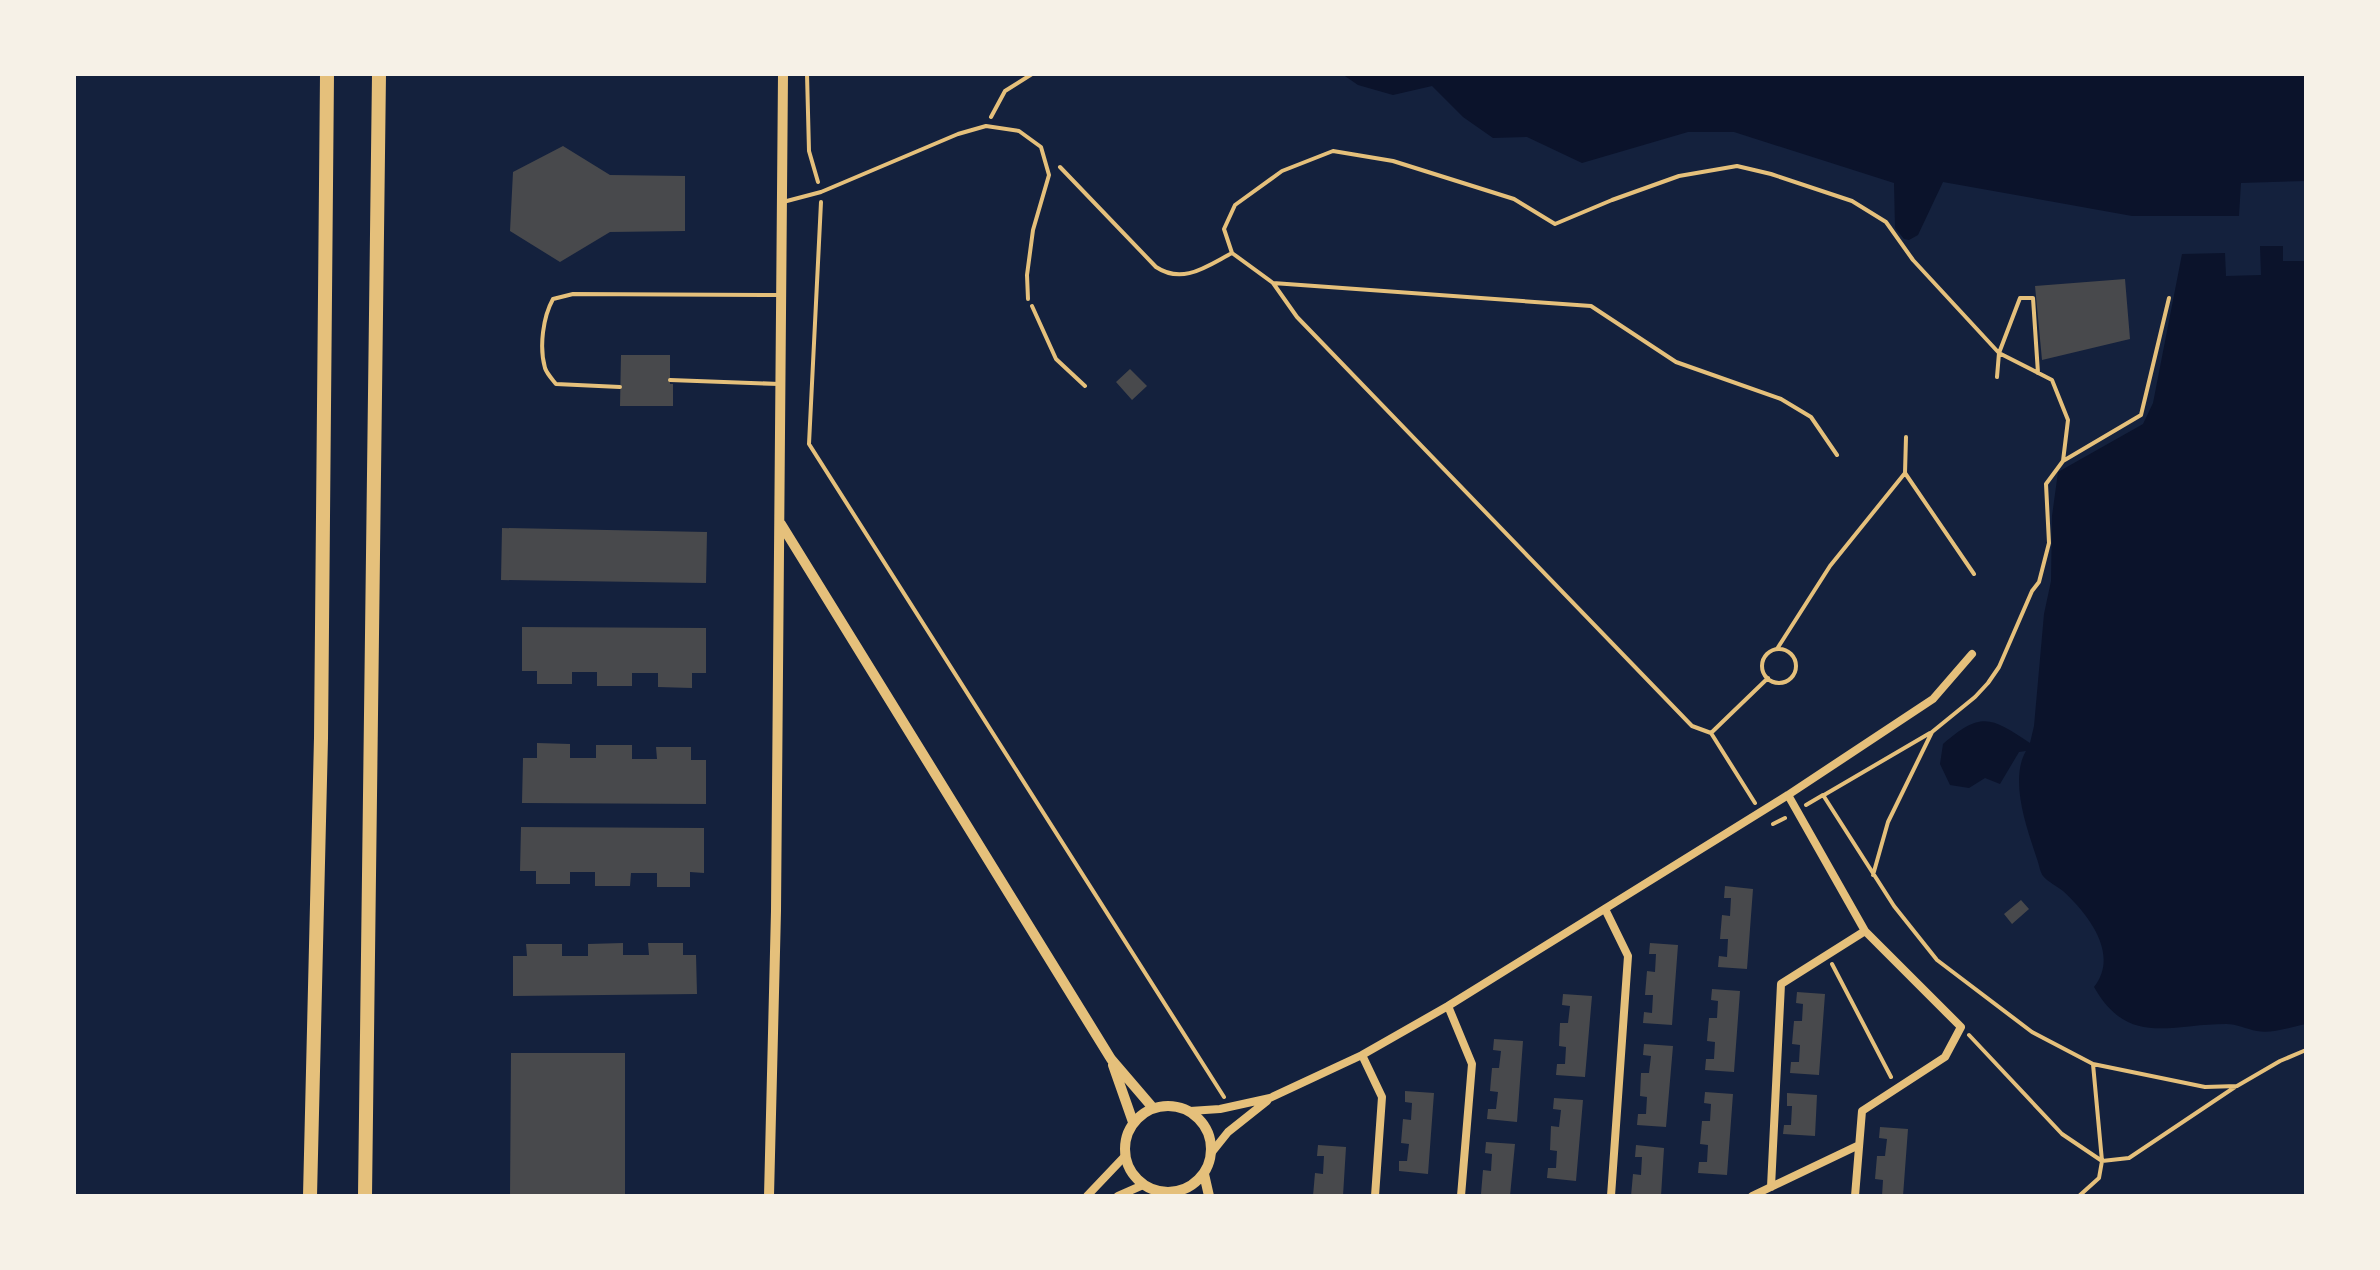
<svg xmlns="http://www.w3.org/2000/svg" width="2380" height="1270" viewBox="0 0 2380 1270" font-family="'PT Sans',sans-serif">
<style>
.water{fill:#0b132b}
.building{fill:#48494c}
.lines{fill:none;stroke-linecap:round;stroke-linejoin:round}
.path{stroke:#e5c07b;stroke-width:4}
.service{stroke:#e5c07b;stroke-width:4}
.minor{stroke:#e5c07b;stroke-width:8}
.tertiary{stroke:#e5c07b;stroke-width:10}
.trunk{stroke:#e5c07b;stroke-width:14}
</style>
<rect width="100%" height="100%" fill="#14213d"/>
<!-- water -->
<path class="water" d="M 1342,74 L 2306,74 L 2306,181 L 2241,183 L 2239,216 L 2132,216 L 1943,182 L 1918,235 L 1909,240 L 1904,239 L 1895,228 L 1894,183 L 1734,132 L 1688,132 L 1582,163 L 1527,137 L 1493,138 L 1463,117 L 1432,86 L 1393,95 L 1358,85 Z
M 2260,246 L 2283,246 L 2283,261 L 2306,261 L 2306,1024 C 2291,1027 2271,1034 2257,1031 C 2246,1029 2237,1024 2226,1024 C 2170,1024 2128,1047 2094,987 C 2120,954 2088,914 2063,891 C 2057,886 2048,882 2043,876 C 2040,872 2039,864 2037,859 C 2027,829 2009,780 2026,751 L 2019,752 L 2000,784 L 1985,778 L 1969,788 L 1950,785 L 1940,764 L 1943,744 C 1982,710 1992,718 2030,743 L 2034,726 L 2044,614 L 2051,581 L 2052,516 L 2058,472 L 2143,424 L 2153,403 L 2182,254 L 2225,253 L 2226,276 L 2261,275 Z"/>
<!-- building -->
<path class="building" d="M 563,146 L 610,175 L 685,176 L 685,231 L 610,232 L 560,262 L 510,231 L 513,172 Z
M 2125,279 L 2130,339 L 2042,360 L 2035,286 Z
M 621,355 L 670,355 L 670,384 L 673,384 L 673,406 L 620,406 Z
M 1130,369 L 1147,386 L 1132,400 L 1116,382 Z
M 502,528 L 707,532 L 706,583 L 501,580 Z
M 522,627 L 706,628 L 706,673 L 692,673 L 692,688 L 658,687 L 658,673 L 632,673 L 632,686 L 597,686 L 597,672 L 572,672 L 572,684 L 537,684 L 537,671 L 522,671 Z
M 537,743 L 570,744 L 570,758 L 596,758 L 596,745 L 632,745 L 632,759 L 657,759 L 656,747 L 691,747 L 691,760 L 706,760 L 706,804 L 522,803 L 523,758 L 537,758 Z
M 521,827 L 704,828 L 704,873 L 690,872 L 690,887 L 657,887 L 657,873 L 631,873 L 630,886 L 595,886 L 595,872 L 570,872 L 570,884 L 536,884 L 536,871 L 520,871 Z
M 1725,886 L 1753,889 L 1747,969 L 1718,967 L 1719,956 L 1727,957 L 1728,939 L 1720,939 L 1722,915 L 1730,916 L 1731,898 L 1724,898 Z
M 2021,900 L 2029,909 L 2012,924 L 2004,914 Z
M 623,943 L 623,955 L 649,955 L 648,943 L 683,943 L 683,955 L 696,955 L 697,994 L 513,996 L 513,956 L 527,956 L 526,944 L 562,944 L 562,956 L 588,956 L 588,944 Z
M 1650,943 L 1678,945 L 1672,1025 L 1643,1023 L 1644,1012 L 1652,1013 L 1653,995 L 1645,995 L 1647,971 L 1655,972 L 1656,954 L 1649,954 Z
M 1712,989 L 1740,991 L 1734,1072 L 1705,1070 L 1706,1059 L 1714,1059 L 1715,1042 L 1707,1041 L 1709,1018 L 1717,1018 L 1718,1001 L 1711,1000 Z
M 1797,992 L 1825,994 L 1819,1075 L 1790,1073 L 1791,1062 L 1799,1062 L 1800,1045 L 1792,1044 L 1793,1032 L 1794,1021 L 1802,1021 L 1803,1004 L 1796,1003 Z
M 1563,994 L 1592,996 L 1585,1077 L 1556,1075 L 1557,1064 L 1565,1064 L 1566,1047 L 1559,1046 L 1560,1023 L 1568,1023 L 1570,1006 L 1562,1005 Z
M 1494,1039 L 1523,1041 L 1517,1122 L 1487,1119 L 1488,1109 L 1496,1109 L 1498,1092 L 1490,1091 L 1491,1079 L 1492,1068 L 1499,1068 L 1501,1051 L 1493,1050 Z
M 1644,1044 L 1673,1046 L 1666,1127 L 1637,1125 L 1638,1114 L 1646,1114 L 1647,1097 L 1640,1096 L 1641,1073 L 1649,1073 L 1651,1056 L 1643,1055 Z
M 511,1053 L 625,1053 L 625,1196 L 510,1196 Z
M 1405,1091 L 1434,1093 L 1428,1174 L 1399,1171 L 1399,1161 L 1407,1161 L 1409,1144 L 1401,1143 L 1403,1119 L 1411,1120 L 1412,1103 L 1405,1102 Z
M 1705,1092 L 1733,1094 L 1727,1175 L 1698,1173 L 1699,1162 L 1707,1162 L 1708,1145 L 1700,1144 L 1702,1121 L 1710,1121 L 1711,1104 L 1704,1103 Z
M 1787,1093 L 1817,1095 L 1815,1136 L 1783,1134 L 1784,1125 L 1791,1125 L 1792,1106 L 1787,1106 Z
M 1554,1098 L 1583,1100 L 1576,1181 L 1547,1178 L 1548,1168 L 1556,1168 L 1557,1151 L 1550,1150 L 1551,1126 L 1559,1127 L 1561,1110 L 1553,1109 Z
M 1880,1127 L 1908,1129 L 1903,1196 L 1882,1196 L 1883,1180 L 1875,1179 L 1877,1156 L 1885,1156 L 1887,1139 L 1879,1138 Z
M 1486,1142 L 1515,1144 L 1510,1196 L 1481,1194 L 1483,1170 L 1491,1171 L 1492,1154 L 1485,1153 Z
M 1318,1145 L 1346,1147 L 1343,1196 L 1313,1196 L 1315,1173 L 1323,1174 L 1324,1156 L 1317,1156 Z
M 1636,1145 L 1664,1148 L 1661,1196 L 1631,1196 L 1633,1174 L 1641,1175 L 1642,1157 L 1635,1157 Z"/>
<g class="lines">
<!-- path -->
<path class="path" d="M 807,74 L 809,151 L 818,182
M 991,117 L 1005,91 L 1032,74
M 1060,167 L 1156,267 C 1183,285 1207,266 1232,253 L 1273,283 L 1591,306 L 1676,362 L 1781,399 L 1811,417 L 1837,455
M 821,202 L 809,444 L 1224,1097
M 1232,253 L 1224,229 L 1235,205 L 1282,171 L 1333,151 L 1393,161 L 1514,199 L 1555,224 L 1612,200 L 1679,176 L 1737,166 L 1771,174 L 1852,201 L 1886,222 L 1913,260 L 1999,353 L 1997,377
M 1273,283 L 1297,317 L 1692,726 L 1711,733
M 1032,306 L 1056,359 L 1085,386
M 1906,437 L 1905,473 L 1974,574
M 2063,461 L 2141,415 L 2169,298
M 1777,649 L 1830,566 L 1905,473
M1762 666a17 17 0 1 1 34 0a17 17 0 1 1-34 0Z
M 1824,795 L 1930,733
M 1755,803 L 1711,733 L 1768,678
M 1806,805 L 1823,795 L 1894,906 L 1937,960 L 2032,1032 L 2093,1064 L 2205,1087 L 2237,1086 L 2280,1061 L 2306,1050
M 1773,824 L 1785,818
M 1873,875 L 1888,822 L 1932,732 L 1975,697 L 1988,683 L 1999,667 L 2032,591 L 2039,582 L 2049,543 L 2046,484 L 2063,461 L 2068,420 L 2052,380 L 1999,353 L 2020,298 L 2033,298 L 2038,373
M 1832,964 L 1891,1077
M 1969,1035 L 2062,1134 L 2102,1161 L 2129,1158 L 2235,1087
M 2079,1196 L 2099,1178 L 2102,1161 L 2093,1064"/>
<!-- service -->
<path class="service" d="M 783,202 L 821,192 L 958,134 L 986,126 L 1019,131 L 1041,147 L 1049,175 L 1033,230 L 1027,275 L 1028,299
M 670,380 L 779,384
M 620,387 L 556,384 C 553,380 547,374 545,368 C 539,347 543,317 553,299 L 573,294 L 780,295"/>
<!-- minor -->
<path class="minor" d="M 1788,795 L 1865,931 L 1961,1027 L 1945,1057 L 1862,1111 L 1855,1196
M 1605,909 L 1628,956 L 1611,1196
M 1448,1006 L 1472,1064 L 1461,1196
M 1362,1055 L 1382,1097 L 1375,1196
M 1190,1111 L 1220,1109 L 1270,1098 L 1362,1055 L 1448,1006 L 1788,795 L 1933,699 L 1972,654
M 1212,1152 L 1228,1132 L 1267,1101
M 1771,1187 L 1781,984 L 1865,931
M 1087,1196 L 1125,1156
M 1118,1196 L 1143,1185
M 1752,1196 L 1859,1145"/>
<!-- tertiary -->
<path class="tertiary" d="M 781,524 L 1111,1059 L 1153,1108
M 1113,1065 L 1133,1122
M1125 1149a43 43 0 1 1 86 0a43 43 0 1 1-86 0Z
M 1204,1174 L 1209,1196
M 769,1196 L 776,911 L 783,74"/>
<!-- trunk -->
<path class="trunk" d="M 310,1196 L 321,738 L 327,74
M 365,1196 L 379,74"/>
</g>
<!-- border -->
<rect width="2380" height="1270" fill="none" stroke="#f6f1e7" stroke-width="152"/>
</svg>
